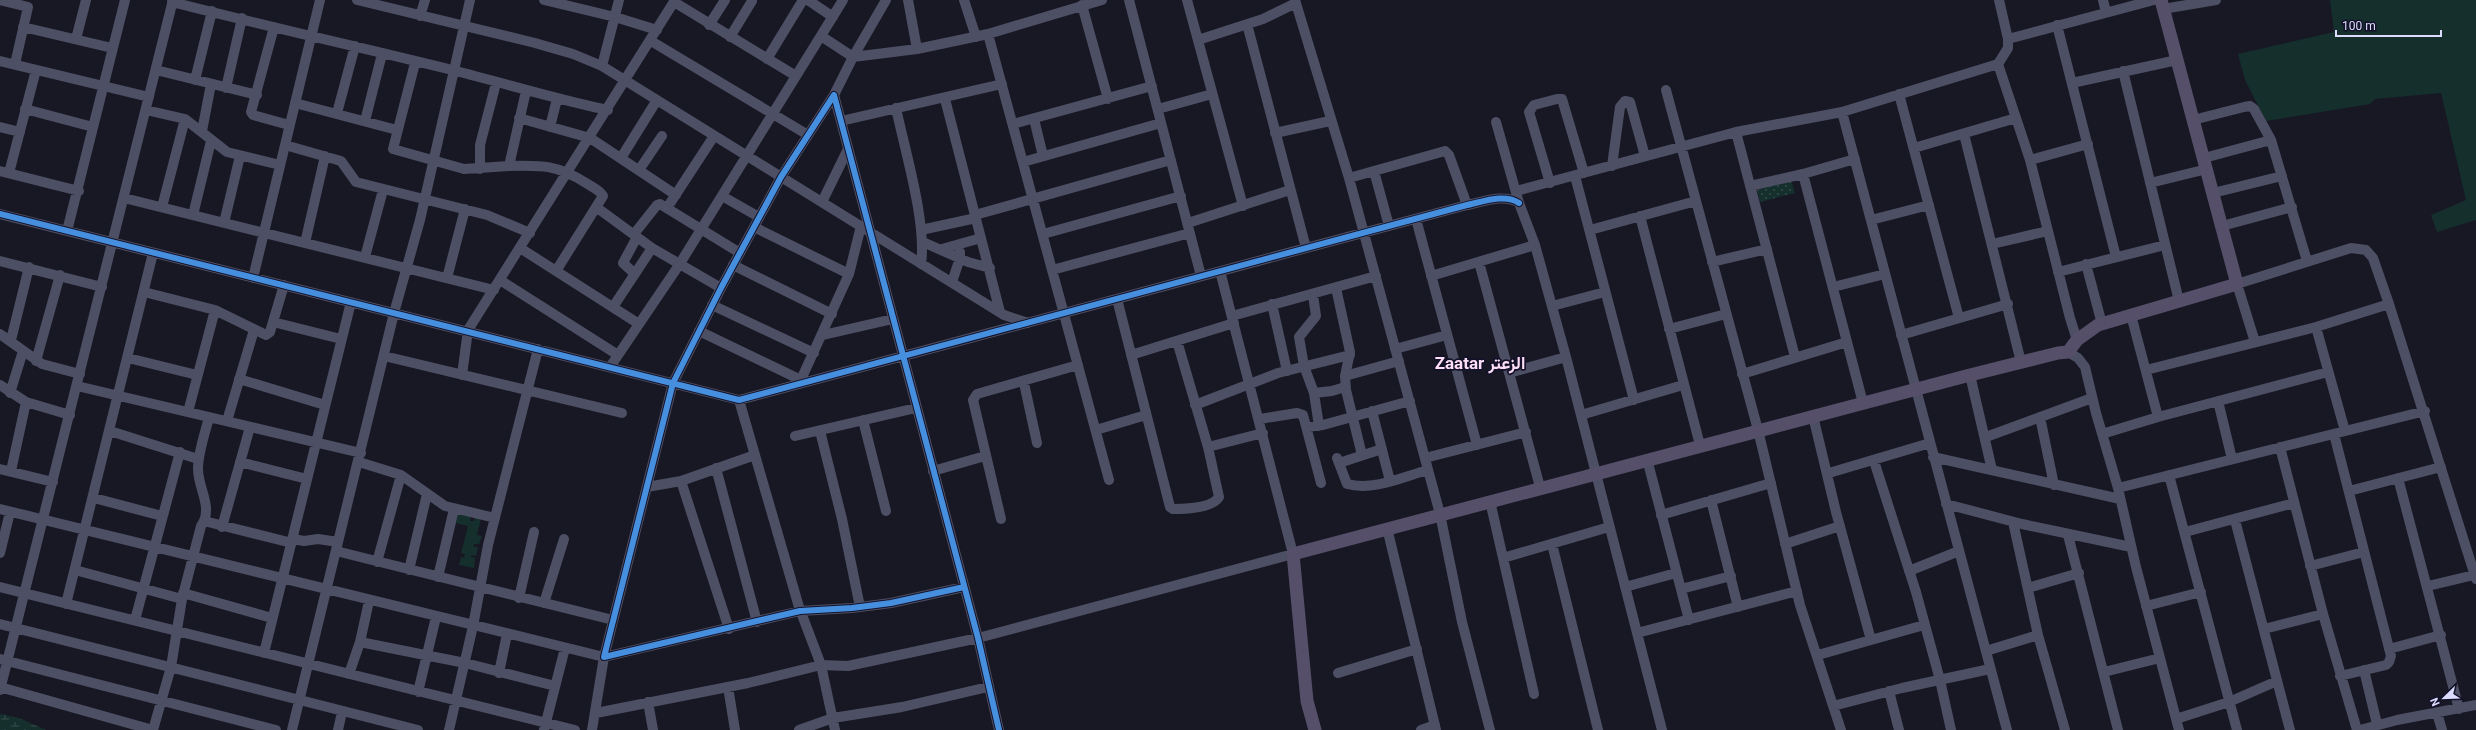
<svg xmlns="http://www.w3.org/2000/svg" width="2476" height="730" viewBox="0 0 2476 730" font-family="Roboto,Vazirmatn,sans-serif">
<style>
.wetland{fill:url(#wetland-marsh)}
.park{fill:url(#park-dots)}
.garden{fill:#152f2d}
.lines{fill:none;stroke-linecap:round;stroke-linejoin:round}
.minor{stroke:#4d4f64;stroke-width:10}
.major{stroke:#554f6a;stroke-width:13}
.cycleway-casing{stroke:#13122a;stroke-width:8}
.cycleway{stroke:#468fdf;stroke-width:6}
.labels{text-anchor:middle;stroke-width:3.5;stroke-linejoin:round;paint-order:stroke}
.district-label{font-size:17px;font-weight:bold;fill:#fedef6;stroke:#13122a}
</style>
<defs>
<pattern id="wetland-marsh" width="20" height="14" patternUnits="userSpaceOnUse"><rect width="20" height="14" fill="#152f2d"/><path d="M1 5h8M5 5V1M11 12h8M15 12V8" fill="none" stroke="#364d4c"/></pattern>
<pattern id="park-dots" width="8" height="8" patternUnits="userSpaceOnUse"><rect width="8" height="8" fill="#152f2d"/><path d="M2 2h.1M6 6h.1" fill="none" stroke="#364d4c" stroke-width="1.8" stroke-linecap="round"/></pattern>
</defs>
<rect width="100%" height="100%" fill="#181824"/>
<!-- wetland -->
<path class="wetland" d="M 0,714 L 19,718 L 46,730 L 0,730 Z"/>
<!-- park -->
<path class="park" d="M 1791,180 L 1795,193 L 1760,202 L 1757,190 Z"/>
<!-- garden -->
<path class="garden" d="M 2330,0 L 2476,0 L 2476,220 L 2437,232 L 2431,215 L 2466,200 L 2441,93 L 2375,99 L 2370,104 L 2266,121 L 2245,80 L 2238,54 L 2334,32 Z
M 458,514 L 471,516 L 470,521 L 474,521 L 475,517 L 481,518 L 477,535 L 482,536 L 479,544 L 474,544 L 474,547 L 478,547 L 476,556 L 471,555 L 471,557 L 475,558 L 474,568 L 459,565 L 461,557 L 464,558 L 465,554 L 461,553 L 468,526 L 456,523 Z"/>
<g class="lines">
<!-- minor -->
<path class="minor" d="M 0,0 L 28,7 L 15,64
M 357,0 L 535,43 L 573,54 L 602,66 L 1004,315 L 1028,323
M 544,0 L 615,17 L 657,30
M 808,0 L 833,17
M 908,0 L 917,49
M 964,0 L 976,37
M 1102,0 L 988,34 L 1109,480
M 1129,0 L 1201,276
M 1187,0 L 1243,206
M 1295,0 L 1349,178 L 1440,514 L 1462,622 L 1490,730
M 2103,0 L 2106,12
M 172,2 C 265,26 359,47 452,70 C 504,83 555,99 608,110
M 674,2 L 796,76
M 1082,5 L 1108,99
M 2163,9 L 2216,0
M 420,16 L 425,0
M 1247,24 L 1306,248
M 709,25 L 725,0
M 2057,25 L 2116,257
M 23,27 L 112,48
M 274,27 L 251,112 L 253,115 L 289,125
M 821,36 L 853,57 L 886,0
M 730,37 L 752,1
M 76,39 L 86,0
M 2008,39 L 2154,0
M 1198,40 L 1263,19 L 1296,3
M 651,41 L 808,135
M 767,59 L 803,0
M 0,61 L 149,97
M 415,63 L 393,149 L 464,169 L 509,166 L 526,91
M 1998,64 L 2030,160 L 2070,318 L 2077,340
M 602,66 L 619,0
M 156,70 L 257,95
M 2123,71 L 2179,301
M 195,80 L 212,11
M 2072,83 L 2177,60
M 226,88 L 242,18
M 1666,90 L 1758,430 L 1800,605 L 1841,730
M 1899,94 L 1959,318
M 834,95 L 853,57 L 917,49 L 988,34
M 945,99 L 1000,312
M 295,103 L 397,130
M 896,108 C 905,151 927,223 921,264
M 25,109 L 93,127
M 1158,109 L 1212,94
M 146,110 L 185,119 L 227,152 L 280,165
M 1842,112 L 2007,730
M 337,113 L 355,46
M 519,118 L 590,138 L 676,195
M 1034,119 L 1043,156
M 2193,120 L 2244,107 L 2250,106 L 2254,109 L 2271,140 L 2307,261
M 365,121 L 382,54
M 841,121 L 1002,84
M 1496,122 L 1519,203 L 1535,245 L 1566,357 L 1662,730
M 1013,124 L 1152,86
M 0,127 L 20,132
M 550,127 L 557,99
M 202,131 L 211,84
M 1736,132 L 1795,357
M 1275,133 L 1330,121
M 1964,134 L 2021,362
M 285,145 L 341,161 L 356,182 L 487,215 L 530,233
M 1914,148 L 2016,118
M 621,158 L 657,100
M 2204,158 L 2271,140
M 2030,160 L 2088,144
M 1023,162 L 1161,123
M 509,166 C 542,165 558,165 586,183 C 592,187 600,190 603,196 L 556,271
M 1612,166 L 1620,107 L 1625,101 L 1630,102 L 1645,156
M 480,169 L 480,145 L 496,83
M 639,170 L 662,136
M 0,171 L 79,191
M 1374,171 L 1389,226
M 9,173 L 36,70
M 1803,174 L 1863,403
M 1575,176 L 1634,400
M 1349,178 L 1445,151 L 1449,155 L 1467,205
M 1550,183 L 1529,112 L 1534,105 L 1557,99 L 1562,99 L 1584,173
M 2150,183 L 2207,169
M 1750,186 L 1803,174 L 1855,159
M 1516,191 L 1736,132 L 1842,112 L 1998,64 L 2008,48 L 2008,39 L 1999,0
M 2213,193 L 2282,176
M 722,196 L 759,217
M 124,198 L 494,290
M 822,202 L 848,149
M 162,207 L 185,119
M 596,207 L 652,248 L 721,288
M 667,208 L 714,136
M 0,214 L 739,400 L 1467,205 C 1482,202 1505,193 1519,203
M 193,215 L 211,141
M 975,215 L 1171,160
M 1640,216 L 1700,445
M 1416,219 L 1477,445
M 1871,220 L 1929,205
M 224,223 L 240,156
M 1188,223 L 1290,190
M 2222,226 L 2292,207
M 754,227 L 849,274
M 921,230 L 976,218
M 1590,230 L 1696,201
M 67,231 L 125,0
M 634,234 L 657,205 L 660,204 L 740,253
M 1043,234 L 1181,196
M 923,242 L 968,262 L 990,268
M 305,243 L 325,156
M 1992,244 L 2048,231
M 520,248 L 639,324
M 942,249 L 981,238
M 365,257 L 383,190
M 0,261 L 102,287
M 1479,262 L 1540,487
M 1712,262 L 1767,249
M 2086,264 L 2102,324
M 733,265 L 832,314
M 1052,270 L 1190,233
M 2058,272 L 2165,245
M 635,274 L 623,263 L 637,237
M 1431,276 L 1535,245
M 253,278 L 320,0
M 447,278 L 465,209
M 500,280 L 618,355
M 952,282 L 960,258 L 960,252
M 1833,287 L 1885,274
M 1336,288 L 1350,352 L 1345,376 L 1346,390 L 1362,455
M 144,292 L 215,310 L 266,335 L 270,332 L 284,285
M 1313,295 L 1316,316 L 1299,337 L 1304,366 L 1314,393 L 1332,391 L 1345,387
M 1117,299 L 1170,507 L 1173,509 C 1186,509 1212,508 1219,497 L 1208,447 L 1177,341
M 1272,304 L 1287,371
M 712,305 L 814,353
M 1552,306 L 1605,292
M 613,307 L 652,248
M 2131,315 L 2158,417
M 1232,316 L 1376,276
M 273,322 L 341,339
M 2316,327 L 2345,431
M 1669,329 L 1726,314
M 699,331 L 801,380
M 0,334 L 42,364 L 80,374
M 823,335 L 893,319
M 1901,335 L 2008,304
M 11,340 L 29,267
M 2255,342 L 2237,284 L 2351,248 L 2366,250 L 2373,258 L 2389,304 L 2476,579
M 1395,349 L 1447,335
M 2068,352 L 2078,358 L 2085,367 L 2096,413 L 2118,488 L 2136,567 L 2179,730
M 1131,355 L 1234,323
M 384,356 L 622,413
M 128,358 L 197,375
M 36,361 L 60,275
M 610,367 L 679,265 L 843,0
M 2146,370 L 2316,327 L 2389,304
M 1509,373 L 1566,357
M 1742,374 L 1847,342
M 462,375 L 468,330 L 675,0
M 1970,375 L 1992,470
M 1345,376 L 1399,361
M 239,379 L 325,405
M 1024,383 L 1037,443
M 799,384 L 849,274 L 861,226
M 0,385 L 26,402 L 70,415
M 77,386 L 361,453
M 10,393 L 23,351
M 1314,393 L 1319,426
M 739,400 L 799,607 L 821,665 L 835,730
M 2218,401 L 2232,459
M 1195,405 L 1278,373 L 1350,355
M 1372,411 L 1390,481
M 188,412 L 215,310
M 1581,415 L 1683,385
M 1813,416 L 1836,512 L 1871,640
M 2040,417 L 2054,485
M 1260,419 L 1297,413 L 1303,415 L 1321,483
M 863,420 L 886,511
M 227,421 L 254,330
M 1307,427 L 1323,425 L 1410,401
M 1096,430 L 1146,415
M 110,431 L 198,459
M 820,431 L 842,519 L 860,607
M 2102,434 L 2158,417 L 2328,372
M 2334,434 L 2391,656 L 2389,662 L 2386,665 L 2340,676
M 795,436 L 916,408
M 1986,437 L 2092,398
M 1208,447 L 1263,433
M 2280,447 L 2323,614 L 2357,730
M 1933,457 L 2120,499
M 1337,458 L 1347,484 C 1374,491 1402,477 1428,470
M 1425,458 L 1526,432
M 1647,459 L 1689,620
M 1874,461 L 1916,592 L 1940,680 L 1951,730
M 240,462 L 307,479
M 359,462 L 401,475 L 445,506 L 495,518
M 1339,463 L 1382,449
M 716,468 L 757,622
M 0,469 L 53,482
M 11,471 L 26,402
M 933,471 L 985,456
M 1829,473 L 1930,443
M 2169,475 L 2237,730
M 2398,478 L 2459,709
M 681,481 L 755,455
M 647,487 L 681,481 L 729,629
M 2118,488 L 2425,411
M 2349,491 L 2441,467
M 94,498 L 162,516
M 1711,500 L 1738,607
M 1490,501 L 1503,558
M 1946,504 L 2022,524 L 2131,547
M 0,509 L 604,657 L 592,730
M 1661,515 L 1771,483
M 1001,519 L 973,400 L 977,394 L 1078,365
M 2235,520 L 2290,730
M 204,521 C 211,504 198,487 198,469 C 198,452 205,434 209,417
M 2013,522 L 2038,635 L 2065,730
M 222,527 L 250,427
M 1387,528 L 1436,730
M 2185,532 L 2294,503
M 2068,535 L 2118,730
M 293,539 L 304,541 L 318,539 L 338,542
M 1552,544 L 1598,730
M 1785,544 L 1840,526
M 336,551 L 613,620
M 0,553 L 10,512
M 377,562 L 401,475
M 2310,566 L 2364,552
M 75,570 L 182,599
M 409,570 L 427,494
M 1909,571 L 1959,551
M 438,577 L 454,509
M 2428,586 L 2474,575
M 0,587 L 575,730
M 964,587 L 891,603 L 852,608 L 800,611 L 604,657 L 673,383 L 721,288 L 781,177 L 834,95 L 978,638 L 999,730
M 1625,587 L 1676,573
M 2028,588 L 2079,573
M 1681,589 L 1731,576
M 183,593 L 272,618
M 519,598 L 534,532
M 544,603 L 564,539
M 66,604 L 153,253
M 2146,606 L 2201,592
M 135,620 L 180,452
M 0,624 L 418,730
M 2264,629 L 2323,614
M 1637,633 L 1797,591
M 360,642 L 465,663 L 555,686
M 2389,649 L 2441,635
M 1986,651 L 2038,635
M 264,653 L 351,302
M 1818,655 L 1924,625
M 0,659 L 276,730
M 2364,670 L 2377,724
M 2104,672 L 2160,658
M 499,673 L 507,634
M 1338,673 L 1417,649
M 349,674 L 360,642 L 369,601
M 0,687 L 153,730
M 728,687 L 735,730
M 0,690 L 173,0
M 1889,691 L 1899,730
M 418,692 L 436,617
M 1534,694 L 1503,558 L 1609,527
M 648,702 L 653,730
M 1833,706 L 1902,688 L 1990,669
M 596,713 L 748,683 L 821,665 L 848,666 L 978,638 L 1293,554 L 1220,271
M 2437,713 L 2442,730
M 2176,719 L 2229,702 L 2277,681
M 153,730 L 171,667 L 182,599 L 201,526 L 204,521 L 292,543
M 292,730 L 394,313 L 420,220 L 470,0
M 338,730 L 342,712
M 449,730 L 473,626 L 488,545 L 538,349
M 544,730 L 565,648
M 799,730 L 833,718 L 902,707 L 988,687
M 1421,730 L 1435,725
M 2360,730 L 2397,720 L 2476,705"/>
<!-- major -->
<path class="major" d="M 1315,730 L 1307,701 L 1293,554 L 1970,375 L 2058,353 L 2068,352 L 2077,340 L 2098,325 L 2237,284 L 2161,0"/>
<!-- cycleway casing -->
<g class="cycleway-casing">
<path id="cycleway" d="M 0,214 L 739,400 L 1467,205 C 1482,202 1505,193 1519,203
M 964,587 L 891,603 L 852,608 L 800,611 L 604,657 L 673,383 L 721,288 L 781,177 L 834,95 L 978,638 L 999,730"/>
</g>
<!-- cycleway -->
<use href="#cycleway" class="cycleway"/>
</g>
<g class="labels">
<!-- district labels -->
<g class="district-label">
<text x="1480" y="369">Zaatar الزعتر</text>
</g>
</g>
<!-- north arrow -->
<g transform="translate(2444 698) rotate(247)" stroke="#13122a" stroke-width="3" paint-order="stroke">
<path d="M0-3L7 15L0 10L-7 15Z" fill="#dcddfe"/>
<text y="-6" font-size="11" font-weight="bold" text-anchor="middle" fill="#dcddfe">N</text>
</g>
<!-- scale -->
<path d="M2336 30v6h105v-6" fill="none" stroke="#dcddfe" stroke-width="2"/>
<text x="2342" y="30" font-size="12" fill="#dcddfe" stroke="#13122a" stroke-width="3" paint-order="stroke">100 m</text>
</svg>
